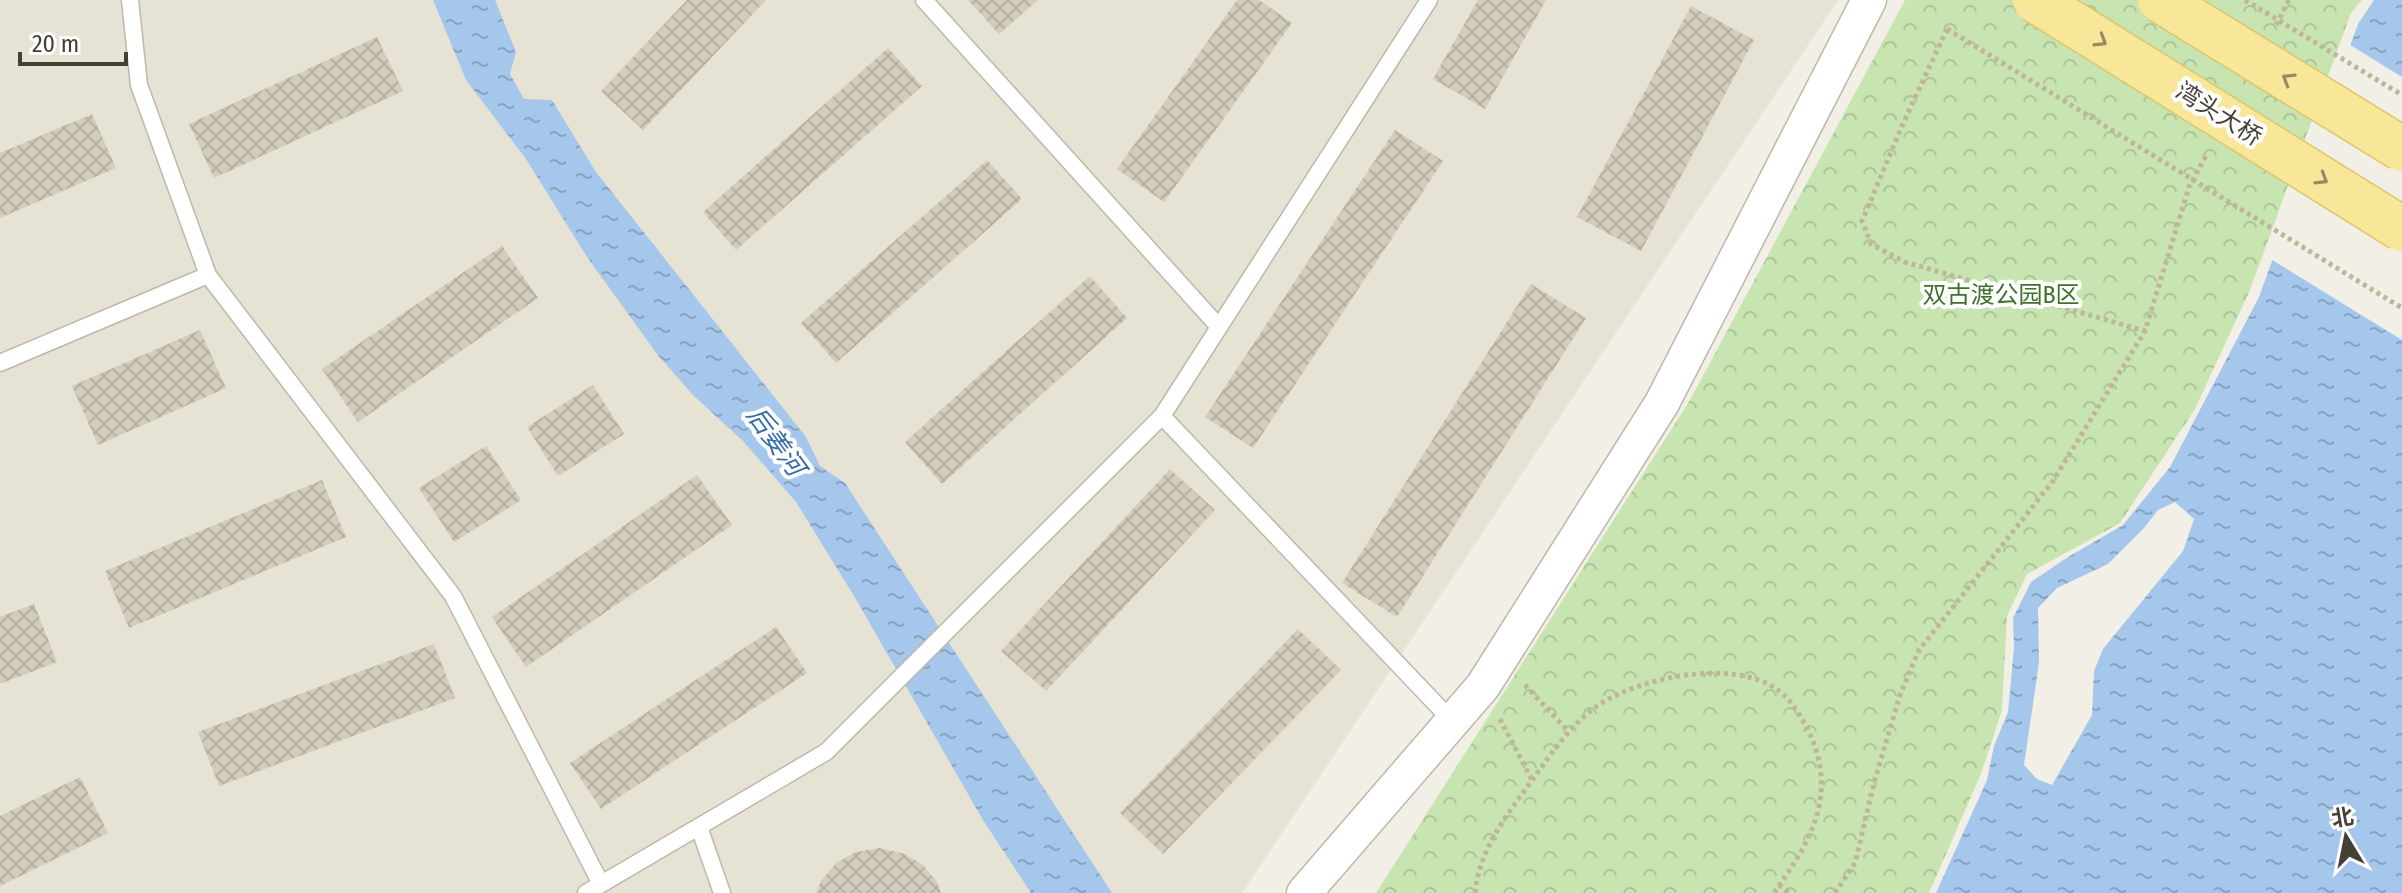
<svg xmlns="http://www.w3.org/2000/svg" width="2402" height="893" viewBox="0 0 2402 893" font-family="'Fira Sans Condensed','Noto Sans SC',sans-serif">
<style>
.residential{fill:#e6e2d4}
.park{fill:url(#park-crowns)}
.water{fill:url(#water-ripples);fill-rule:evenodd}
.pier{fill:#f2f0e6}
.building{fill:url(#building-cross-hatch)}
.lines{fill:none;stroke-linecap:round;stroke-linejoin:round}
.lane-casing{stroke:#bdb8a9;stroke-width:19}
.street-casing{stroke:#bdb8a9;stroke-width:37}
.path{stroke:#beb59b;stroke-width:5;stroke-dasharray:4 4;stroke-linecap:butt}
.lane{stroke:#fff;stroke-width:16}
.street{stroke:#fff;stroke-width:34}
.primary-bridge-casing{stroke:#dcc66a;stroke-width:47;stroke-linecap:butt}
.path-bridge{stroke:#beb59b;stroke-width:5;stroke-dasharray:4 4;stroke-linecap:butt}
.primary-bridge{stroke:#f8e799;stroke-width:44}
.oneway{stroke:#958b63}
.labels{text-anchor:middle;stroke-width:8;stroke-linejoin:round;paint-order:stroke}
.street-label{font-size:24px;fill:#444036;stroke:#fff}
.park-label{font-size:24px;fill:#40722d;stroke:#fff}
.water-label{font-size:26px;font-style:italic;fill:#356caa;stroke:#fff}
</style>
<defs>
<pattern id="park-crowns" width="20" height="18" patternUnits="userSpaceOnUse" patternTransform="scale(2)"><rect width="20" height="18" fill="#c8e4b1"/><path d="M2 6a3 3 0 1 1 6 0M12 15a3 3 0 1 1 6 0" fill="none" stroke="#adc599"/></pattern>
<pattern id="water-ripples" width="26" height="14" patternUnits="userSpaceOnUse" patternTransform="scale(2)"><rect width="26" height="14" fill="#a5c7ec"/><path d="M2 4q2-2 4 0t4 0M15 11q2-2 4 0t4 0" fill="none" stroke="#88a3c0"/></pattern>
<pattern id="building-cross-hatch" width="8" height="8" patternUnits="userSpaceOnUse" patternTransform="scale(2)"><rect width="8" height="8" fill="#d3ccbc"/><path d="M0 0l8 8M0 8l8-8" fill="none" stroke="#b6b0a2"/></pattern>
</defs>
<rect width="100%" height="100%" fill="#f2f0e6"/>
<!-- residential -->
<path class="residential" d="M 0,0 L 1838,0 L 1242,893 L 0,893 Z"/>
<!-- park -->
<path class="park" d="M 1905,0 L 2362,0 L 2351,13 L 2250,290 L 2195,409 L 2120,523 L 2027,574 L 2007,616 L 2002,710 L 1981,774 L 1929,893 L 1376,893 L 1690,400 Z"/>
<!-- water -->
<path class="water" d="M 433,0 L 495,0 L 516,52 L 510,74 L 524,99 L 552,100 L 596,172 L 806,437 L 820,466 L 845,483 L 1112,893 L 1031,893 L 983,820 L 854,596 L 796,502 L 743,441 L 693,395 L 657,354 L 587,257 L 526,159 L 466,80 Z
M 2374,0 L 2402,0 L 2402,893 L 1936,893 L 1987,780 L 1994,746 L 2008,712 L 2014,648 L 2013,618 L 2031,582 L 2068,557 L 2123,525 L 2170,467 L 2259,297 L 2358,24 ZM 2175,502 L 2194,519 L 2183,551 L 2103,649 L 2094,671 L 2092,715 L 2052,785 L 2037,779 L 2024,765 L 2039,663 L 2038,608 L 2057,588 L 2108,564 L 2144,528 L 2158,510 Z"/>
<!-- pier -->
<path class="pier" d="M 2347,43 L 2402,77 L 2402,340 L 2269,258 Z"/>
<!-- building -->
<path class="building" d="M 687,0 L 766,0 L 643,130 L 601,91 Z
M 968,0 L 1038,0 L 999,34 Z
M 1237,0 L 1259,0 L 1292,23 L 1164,202 L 1117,169 Z
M 1478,0 L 1546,0 L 1485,109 L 1433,79 Z
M 1691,6 L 1754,40 L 1641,251 L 1577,217 Z
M 377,37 L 403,91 L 214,178 L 189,124 Z
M 888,48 L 922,86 L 736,250 L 703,212 Z
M 92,114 L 116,168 L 0,218 L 0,153 Z
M 1395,130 L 1443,161 L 1253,448 L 1205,417 Z
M 987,160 L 1022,199 L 836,363 L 801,323 Z
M 502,246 L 538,298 L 358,422 L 322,369 Z
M 1090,276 L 1127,318 L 942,484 L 905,442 Z
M 1531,284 L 1586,318 L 1397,617 L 1342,583 Z
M 200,330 L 226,388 L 98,445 L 72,386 Z
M 593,385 L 624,434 L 558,476 L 527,427 Z
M 486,446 L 521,500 L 454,542 L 419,488 Z
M 1170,469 L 1215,510 L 1046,691 L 1001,651 Z
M 697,475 L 732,525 L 526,667 L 492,617 Z
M 322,480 L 346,537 L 129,628 L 105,571 Z
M 34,604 L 57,662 L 0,684 L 0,617 Z
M 776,627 L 807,673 L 601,809 L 570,763 Z
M 1298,629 L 1341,670 L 1163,854 L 1120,813 Z
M 434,644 L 455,698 L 219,786 L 198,732 Z
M 80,777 L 108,833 L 0,886 L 0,816 Z
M 879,848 L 902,853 L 922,864 L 937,882 L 941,893 L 816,893 L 821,881 L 836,863 L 856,852 Z"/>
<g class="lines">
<!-- lane casing -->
<g class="lane-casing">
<path id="lane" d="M 130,0 L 139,85 L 208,275 L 453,596 L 601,884
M 924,0 L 1219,327
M 0,363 L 208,275
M 1162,416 L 1453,722
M 699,827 L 722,893
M 586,893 L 826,752 L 1162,416 L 1429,0"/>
</g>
<!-- street casing -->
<g class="street-casing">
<path id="street" d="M 1304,893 L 1483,686 L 1662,403 L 1869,0"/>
</g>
<!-- path -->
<path class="path" d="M 2276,25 L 2289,0
M 1947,29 L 1902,126 L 1862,221 L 1871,244 L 1905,262 L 2145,331
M 1525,685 L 1568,731
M 1500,719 L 1532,780
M 1779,885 L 1789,893
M 1475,893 C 1479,852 1504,818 1528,786 C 1550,756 1569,725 1600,704 C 1642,677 1731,659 1775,688 C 1790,697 1800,715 1808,730 C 1819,752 1824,777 1820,801 C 1815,834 1793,866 1774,893
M 1835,893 L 1855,863 L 1874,783 L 1900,695 L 1919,650 L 2053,481 L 2145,331 L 2189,187 L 2207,154"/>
<!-- lane -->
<use href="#lane" class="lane"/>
<!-- street -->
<use href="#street" class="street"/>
<!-- primary-bridge casing -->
<g class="primary-bridge-casing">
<path id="primary-bridge" d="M 2035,0 L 2402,229
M 2160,0 L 2402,149"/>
</g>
<!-- path-bridge -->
<path class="path-bridge" d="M 2245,0 L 2402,95
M 1947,29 L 2402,308"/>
<!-- primary-bridge -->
<use href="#primary-bridge" class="primary-bridge"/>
</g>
<!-- one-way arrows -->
<defs><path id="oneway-chevron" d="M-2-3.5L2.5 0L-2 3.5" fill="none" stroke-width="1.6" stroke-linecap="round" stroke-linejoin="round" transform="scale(2)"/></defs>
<g class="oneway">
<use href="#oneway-chevron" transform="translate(2101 41) rotate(32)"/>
<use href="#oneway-chevron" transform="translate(2288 79) rotate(-148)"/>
<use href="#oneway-chevron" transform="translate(2322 179) rotate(32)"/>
</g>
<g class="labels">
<!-- street labels -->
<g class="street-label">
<text transform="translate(2219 114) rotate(32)" y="8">湾头大桥</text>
</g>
<!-- park labels -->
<g class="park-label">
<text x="2001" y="303">双古渡公园B区</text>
</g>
<!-- water labels -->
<g class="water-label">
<text transform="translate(776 441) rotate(54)" y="9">后姜河</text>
</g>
</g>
<!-- north arrow -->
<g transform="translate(2346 837) rotate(350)" stroke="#ffffff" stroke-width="6" paint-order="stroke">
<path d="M0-6L14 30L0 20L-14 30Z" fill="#444036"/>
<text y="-12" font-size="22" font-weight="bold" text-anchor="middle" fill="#444036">北</text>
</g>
<!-- scale -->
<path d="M20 52v12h106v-12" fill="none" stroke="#444036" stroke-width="4"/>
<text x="32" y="52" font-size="24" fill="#444036" stroke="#ffffff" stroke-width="6" paint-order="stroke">20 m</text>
</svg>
